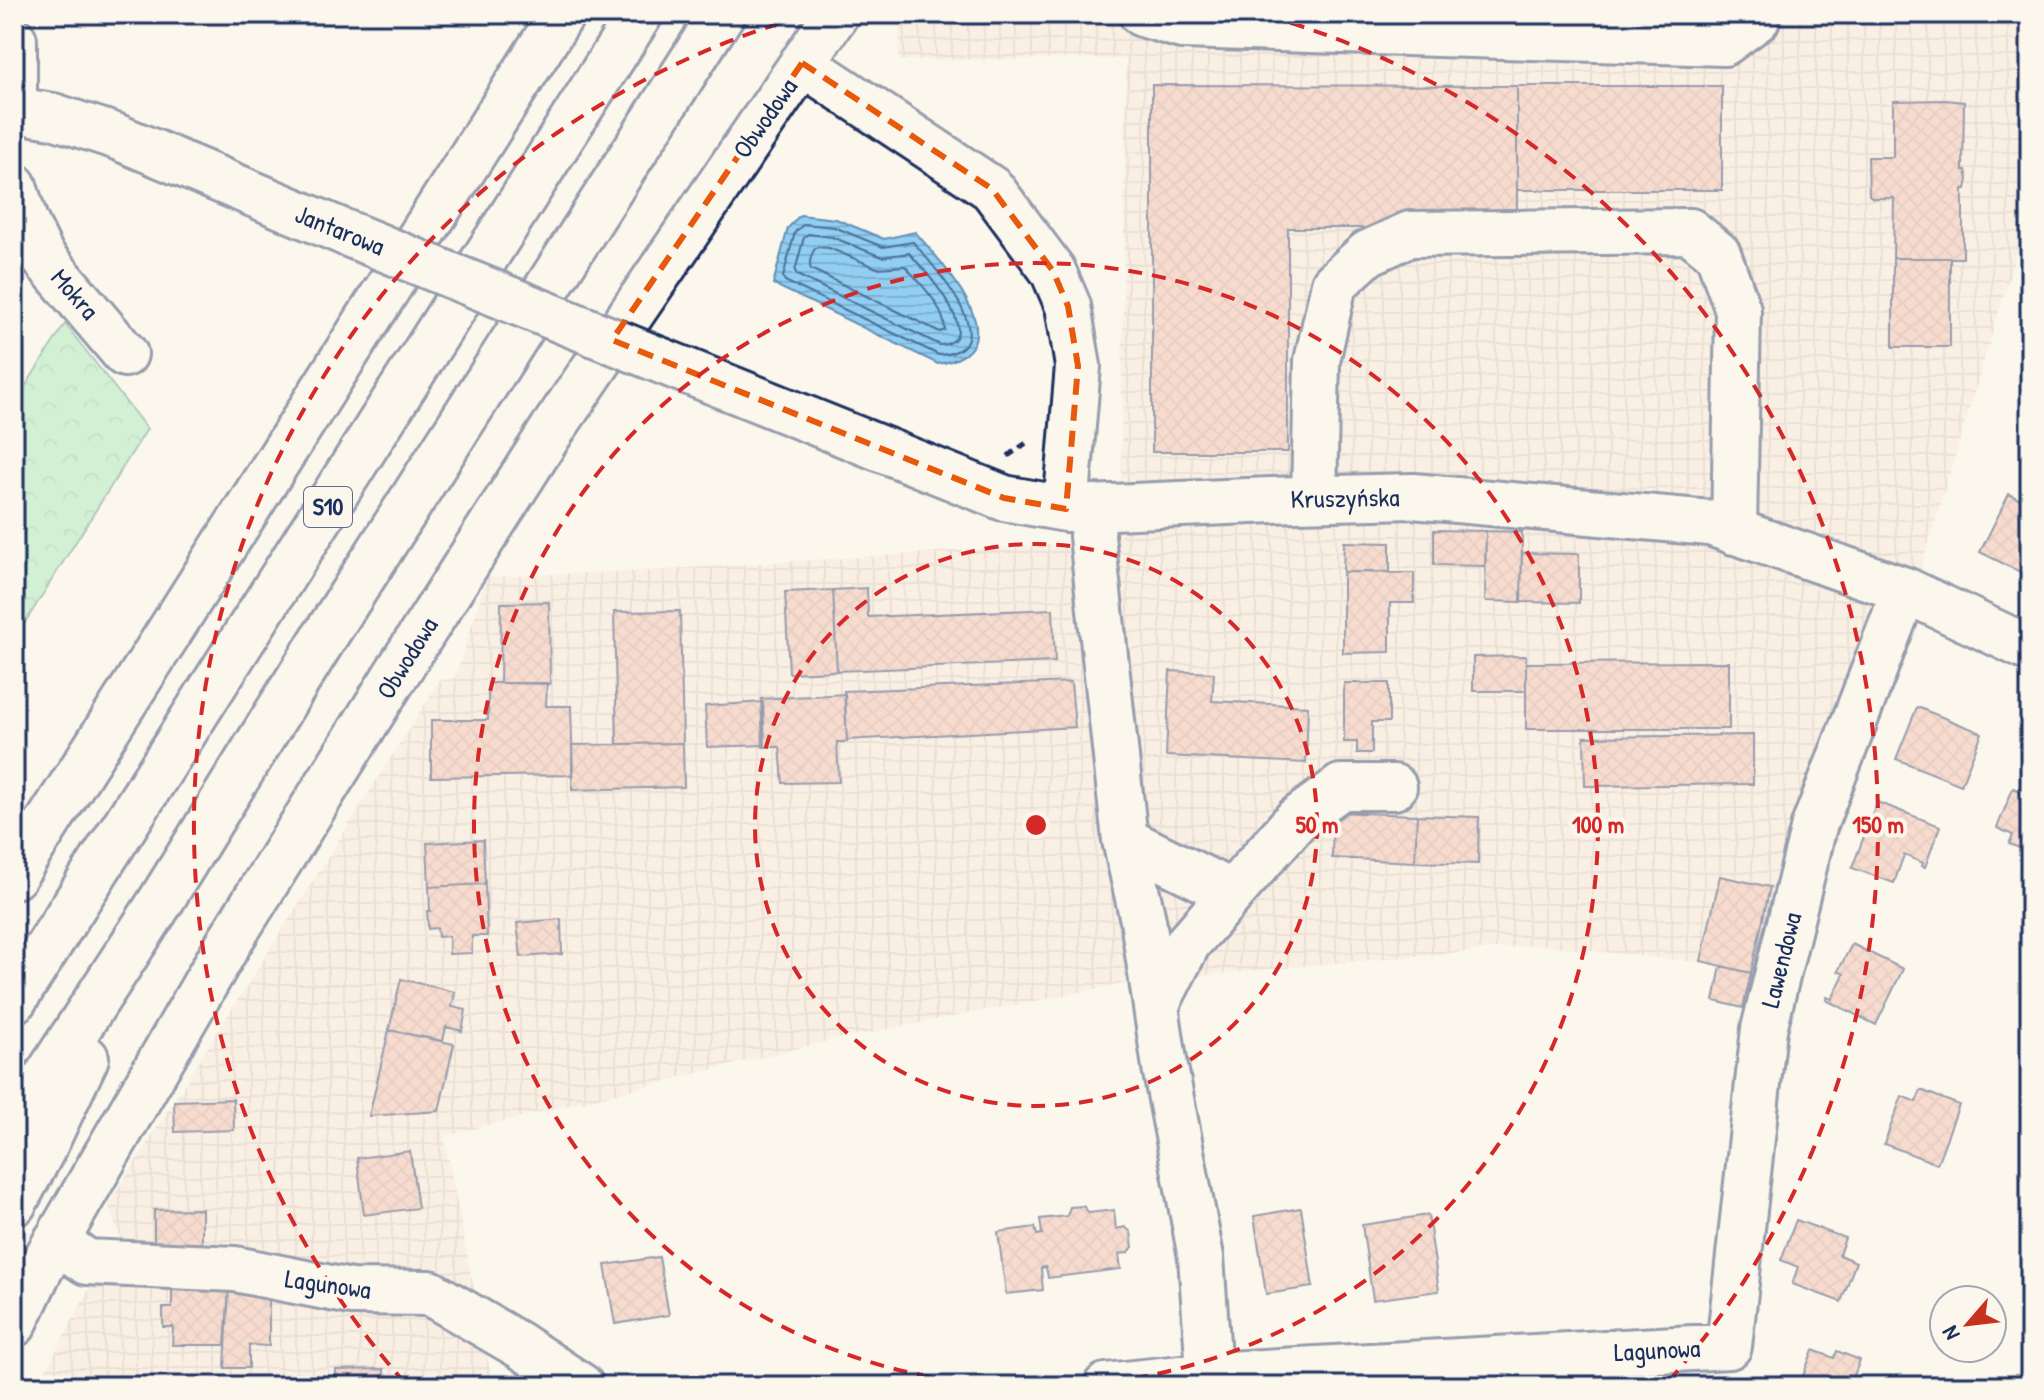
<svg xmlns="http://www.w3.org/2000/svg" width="2044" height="1400" viewBox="0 0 2044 1400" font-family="'Patrick Hand',sans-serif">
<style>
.industrial{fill:url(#industrial-grid)}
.forest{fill:url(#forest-crowns);stroke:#5e8b8a;stroke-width:2}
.water{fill:url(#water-rules);stroke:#628eb6;stroke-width:2}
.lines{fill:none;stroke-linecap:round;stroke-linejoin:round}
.shore{stroke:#4a6f99;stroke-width:2}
.building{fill:url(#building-cross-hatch);stroke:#1b2f5e;stroke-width:2}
.minor-casing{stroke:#1b2f5e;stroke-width:50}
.highway-casing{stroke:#1b2f5e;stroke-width:50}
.path{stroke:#1b2f5e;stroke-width:5;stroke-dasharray:8 6;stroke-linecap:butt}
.minor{stroke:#fbf7ec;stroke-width:44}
.highway{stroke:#fbf7ec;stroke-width:44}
.minor-bridge-casing{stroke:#1b2f5e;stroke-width:50;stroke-linecap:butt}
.minor-bridge{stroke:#fbf7ec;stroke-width:44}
.marked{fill:none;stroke:#e8590c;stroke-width:6;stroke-dasharray:16 10;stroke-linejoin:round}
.ring{fill:none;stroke:#d62828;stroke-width:4;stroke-dasharray:14 10}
.labels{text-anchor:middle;stroke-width:8;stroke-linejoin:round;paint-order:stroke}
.shield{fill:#fbf7ec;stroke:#5e6b89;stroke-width:2}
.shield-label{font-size:24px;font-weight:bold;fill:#1b2f5e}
.street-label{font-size:26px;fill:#1b2f5e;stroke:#fbf7ec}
.centre{fill:#d62828;stroke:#fbf7ec;stroke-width:4}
.ring-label{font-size:24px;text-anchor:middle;font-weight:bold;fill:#d62828;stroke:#fbf7ec;stroke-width:8;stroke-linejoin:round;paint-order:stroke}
</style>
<defs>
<pattern id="industrial-grid" width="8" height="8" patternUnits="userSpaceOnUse" patternTransform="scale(2)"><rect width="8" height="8" fill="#f8e4d8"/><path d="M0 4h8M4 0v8" fill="none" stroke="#d4c4bc"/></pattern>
<pattern id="forest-crowns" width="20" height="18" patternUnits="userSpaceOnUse" patternTransform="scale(2)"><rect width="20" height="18" fill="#a0e7b5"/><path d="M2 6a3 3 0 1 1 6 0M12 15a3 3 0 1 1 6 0" fill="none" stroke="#89c69e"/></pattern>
<pattern id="water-rules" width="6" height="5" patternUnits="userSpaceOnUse" patternTransform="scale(2)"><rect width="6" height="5" fill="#91cef1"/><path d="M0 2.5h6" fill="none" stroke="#7cb1d1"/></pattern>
<pattern id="building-cross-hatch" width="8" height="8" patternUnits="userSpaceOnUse" patternTransform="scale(2)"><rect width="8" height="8" fill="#f2b9a8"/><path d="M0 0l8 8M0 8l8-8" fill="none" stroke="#cf9f93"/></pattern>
</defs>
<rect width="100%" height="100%" fill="#fbf7ec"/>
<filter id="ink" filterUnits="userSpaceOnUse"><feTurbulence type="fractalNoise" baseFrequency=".0125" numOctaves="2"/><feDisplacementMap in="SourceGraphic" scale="16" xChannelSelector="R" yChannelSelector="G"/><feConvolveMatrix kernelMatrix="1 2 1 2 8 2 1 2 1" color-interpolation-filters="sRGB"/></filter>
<g filter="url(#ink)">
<!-- industrial -->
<path class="industrial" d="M 900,14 L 2030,14 L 2030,209 L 1798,973 L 1540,945 L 1139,981 L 832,1040 L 444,1136 L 493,1386 L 37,1386 L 92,1284 L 129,1261 L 108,1205 L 440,680 L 455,679 L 487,577 L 657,570 L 1060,544 L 1120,537 L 1126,59 L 899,60 Z"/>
<!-- forest -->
<path class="forest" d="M 65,324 L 147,429 L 14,640 L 14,404 Z"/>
<!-- water -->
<path class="water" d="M 800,215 L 836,219 L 884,239 L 915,232 C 942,263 1024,350 938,364 L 773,284 L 788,228 Z"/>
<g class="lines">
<!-- shore -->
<path class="shore" d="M 804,224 L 834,227 L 883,247 L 913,242 C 932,264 1011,350 939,355 L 785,281 L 783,277 L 795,232 Z
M 808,234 L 832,237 L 882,257 L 909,253 C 921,266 990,341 940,345 L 797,275 L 795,271 L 804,237 Z
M 817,247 L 829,248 L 877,268 L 905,266 C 921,284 944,306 945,330 L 940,332 L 811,269 C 808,264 812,250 817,247 Z"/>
</g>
<!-- building -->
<path class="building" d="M 1349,14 L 1725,14 L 1709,28 Z
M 1152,85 L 1517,86 L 1517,228 L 1288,228 L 1288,452 L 1152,452 Z
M 1517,86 L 1722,86 L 1722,190 L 1517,190 Z
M 1946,100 L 1964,102 L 1963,170 L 1966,170 L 1968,179 L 1966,189 L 1963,189 L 1963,258 L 1893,258 L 1894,198 L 1873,198 L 1869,195 L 1868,157 L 1893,157 L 1893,101 Z
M 1893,258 L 1950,258 L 1950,347 L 1893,347 Z
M 2009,494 L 2030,505 L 2030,577 L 1980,552 Z
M 1434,530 L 1486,531 L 1485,566 L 1434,565 Z
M 1486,531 L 1522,532 L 1521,602 L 1485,601 Z
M 1344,542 L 1390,543 L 1390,572 L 1343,572 Z
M 1522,553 L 1579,554 L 1579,603 L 1521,602 Z
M 1343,572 L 1414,573 L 1414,603 L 1390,603 L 1390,652 L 1343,653 Z
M 867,588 L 868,617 L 1053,609 L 1055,662 L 837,671 L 833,590 Z
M 833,590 L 837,671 L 789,673 L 785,592 Z
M 549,602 L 550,684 L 500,683 L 501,603 Z
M 680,611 L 683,743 L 617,744 L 614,612 Z
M 1526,656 L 1526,691 L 1473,691 L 1473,657 Z
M 1729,662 L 1729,729 L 1526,729 L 1526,663 Z
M 1170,671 L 1214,673 L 1212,701 L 1308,706 L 1306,763 L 1166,756 Z
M 1071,682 L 1075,727 L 847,740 L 844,691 Z
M 488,683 L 547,683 L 546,706 L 571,706 L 573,775 L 431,777 L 431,720 L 488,720 Z
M 1344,683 L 1389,683 L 1389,722 L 1372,722 L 1372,753 L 1357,753 L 1357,742 L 1344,742 Z
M 845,694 L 847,742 L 837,742 L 839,782 L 783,783 L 780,747 L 763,747 L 761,699 Z
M 763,702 L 765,745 L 707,747 L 705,706 Z
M 1917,707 L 1982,733 L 1961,785 L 1896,759 Z
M 1753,735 L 1753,784 L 1585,786 L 1584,737 Z
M 683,743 L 684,787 L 572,790 L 572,745 Z
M 2013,788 L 2030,795 L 2030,852 L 2009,844 L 2013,835 L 1997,828 Z
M 1877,802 L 1940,826 L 1925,867 L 1922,866 L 1923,863 L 1904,855 L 1894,883 L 1852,868 Z
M 1333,812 L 1417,815 L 1415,862 L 1332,858 Z
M 1417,815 L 1479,817 L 1478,864 L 1415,862 Z
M 483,840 L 485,884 L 429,887 L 427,843 Z
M 1720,876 L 1770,887 L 1751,973 L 1701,961 Z
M 485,884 L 487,936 L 472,936 L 472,953 L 449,954 L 449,936 L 438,937 L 437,928 L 428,929 L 427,911 L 430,911 L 429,887 Z
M 561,919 L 562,954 L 521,957 L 517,923 Z
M 1852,944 L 1903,969 L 1876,1025 L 1826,1000 L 1827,997 L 1832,999 L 1844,974 L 1838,971 Z
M 1721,966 L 1751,973 L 1743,1008 L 1714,1001 Z
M 401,979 L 455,992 L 452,1007 L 466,1010 L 462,1031 L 446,1027 L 443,1041 L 389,1030 Z
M 389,1030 L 454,1044 L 439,1111 L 369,1116 Z
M 1921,1090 L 1959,1105 L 1937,1164 L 1884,1144 L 1902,1096 L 1916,1102 Z
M 233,1099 L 234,1130 L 175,1132 L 174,1101 Z
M 410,1151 L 418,1208 L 364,1215 L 357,1158 Z
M 1083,1206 L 1089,1213 L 1114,1210 L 1116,1229 L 1125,1227 L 1131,1232 L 1133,1247 L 1128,1253 L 1119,1254 L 1121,1269 L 1048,1278 L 1046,1267 L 1041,1268 L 1043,1290 L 1006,1294 L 998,1232 L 1035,1227 L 1037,1235 L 1042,1234 L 1040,1219 L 1067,1216 L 1070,1207 Z
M 1301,1208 L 1313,1287 L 1266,1294 L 1254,1216 Z
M 202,1209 L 202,1245 L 154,1246 L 154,1210 Z
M 1428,1215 L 1439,1291 L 1373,1300 L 1362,1225 Z
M 1796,1220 L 1845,1238 L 1839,1255 L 1856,1262 L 1841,1302 L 1792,1284 L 1798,1267 L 1781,1260 Z
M 659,1257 L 669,1315 L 615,1324 L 605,1265 Z
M 172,1287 L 229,1287 L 225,1345 L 172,1345 L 173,1327 L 163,1327 L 163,1308 L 172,1308 Z
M 229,1287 L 269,1287 L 269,1346 L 249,1345 L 249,1368 L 225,1368 Z
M 1813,1350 L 1834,1358 L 1837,1351 L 1860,1360 L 1850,1386 L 1799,1386 Z
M 384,1369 L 384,1386 L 328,1386 L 328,1376 L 336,1376 L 336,1370 Z"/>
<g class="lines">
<!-- minor casing -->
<g class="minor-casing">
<path id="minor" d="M 1142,14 L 1182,26 L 1724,43 L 1757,19 L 1758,14
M 14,40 L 14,99
M 802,63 L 992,189 L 1053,271 L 1068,306 L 1078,366 L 1066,509
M 14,110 L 53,116 L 115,136 L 346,233
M 14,186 L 25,221 L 42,256 L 125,354
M 662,361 L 1004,498 L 1066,509 L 1295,499 L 1413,496 L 1710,523 L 1905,590 L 2030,649
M 1314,498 L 1317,361 L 1334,284 L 1368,253 L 1410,234 L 1690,231 L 1718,254 L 1738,310 L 1734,532
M 1094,507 L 1092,536 L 1125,840 L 1143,920 L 1165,1067 L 1201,1257 L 1210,1386
M 1125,840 L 1232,893 L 1188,943 L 1156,1006
M 1232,893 L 1297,819 L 1341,787 L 1394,787
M 56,1241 L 87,1262 L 235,1269 L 351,1292 L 430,1293 L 519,1345 L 581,1386
M 14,1324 L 38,1273 L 231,939 L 397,673 L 552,430 L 836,14
M 1106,1386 L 1209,1375 L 1729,1346 L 1764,1029 L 1814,826 L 1905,590"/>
</g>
<!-- highway casing -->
<g class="highway-casing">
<path id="highway" d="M 14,876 L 562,14
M 14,1000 L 640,14
M 14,1127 L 159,904 L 320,644 L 722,14
M 14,1203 L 45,1145 L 86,1058"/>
</g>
<!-- path -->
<path class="path" d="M 1008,456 L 1029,441
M 14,1375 L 20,1361"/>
<!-- minor -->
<use href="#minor" class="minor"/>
<!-- highway -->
<use href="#highway" class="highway"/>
<!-- minor-bridge casing -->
<g class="minor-bridge-casing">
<path id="minor-bridge" d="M 346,233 L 662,361"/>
</g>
<!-- minor-bridge -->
<use href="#minor-bridge" class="minor-bridge"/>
</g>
</g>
<!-- marked area -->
<path d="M0 0H2044V1400H0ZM 802,63 L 992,189 L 1053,271 L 1068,306 L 1078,366 L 1066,509 L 1004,498 L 612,340 Z" fill="#fbf7ec" fill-opacity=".55" fill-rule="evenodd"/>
<path class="marked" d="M 802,63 L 992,189 L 1053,271 L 1068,306 L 1078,366 L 1066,509 L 1004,498 L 612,340 Z"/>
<!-- distance rings -->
<g class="ring">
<circle cx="1036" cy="825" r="281"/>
<path d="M1002 1386A562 562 0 1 1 1070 1386"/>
<path d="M405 1383A842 842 0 0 1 804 16M1268 16A842 842 0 0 1 1667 1383"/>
</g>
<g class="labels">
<!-- shield labels -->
<rect class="shield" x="304" y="487" width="48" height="40" rx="6"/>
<g class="shield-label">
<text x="328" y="515">S10</text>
</g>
<!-- street labels -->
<g class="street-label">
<text transform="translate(765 118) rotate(-55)" y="9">Obwodowa</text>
<text transform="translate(340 230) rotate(22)" y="9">Jantarowa</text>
<text transform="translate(75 294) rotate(49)" y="9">Mokra</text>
<text transform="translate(1345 498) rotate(-1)" y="9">Kruszyńska</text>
<text transform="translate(407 658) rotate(-58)" y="9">Obwodowa</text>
<text transform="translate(1781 960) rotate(-76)" y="9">Lawendowa</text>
<text transform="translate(328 1284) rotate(8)" y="9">Lagunowa</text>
<text transform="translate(1657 1350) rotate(-3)" y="9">Lagunowa</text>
</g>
</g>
<circle cx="1036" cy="825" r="12" class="centre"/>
<g class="ring-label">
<text x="1317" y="833">50 m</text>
<text x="1598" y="833">100 m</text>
<text x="1878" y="833">150 m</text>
</g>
<!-- margin -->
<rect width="2044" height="1400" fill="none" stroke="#fbf7ec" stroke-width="48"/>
<rect x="24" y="24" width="1996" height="1352" fill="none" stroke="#1b2f5e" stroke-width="3" filter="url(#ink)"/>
<!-- north arrow -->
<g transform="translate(1968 1324) rotate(242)"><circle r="38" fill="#fbf7ec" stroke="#a1a7b3" stroke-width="2"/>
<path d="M0-6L14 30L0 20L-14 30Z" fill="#c8321e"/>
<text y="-12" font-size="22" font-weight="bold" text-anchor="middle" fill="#1b2f5e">N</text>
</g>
</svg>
